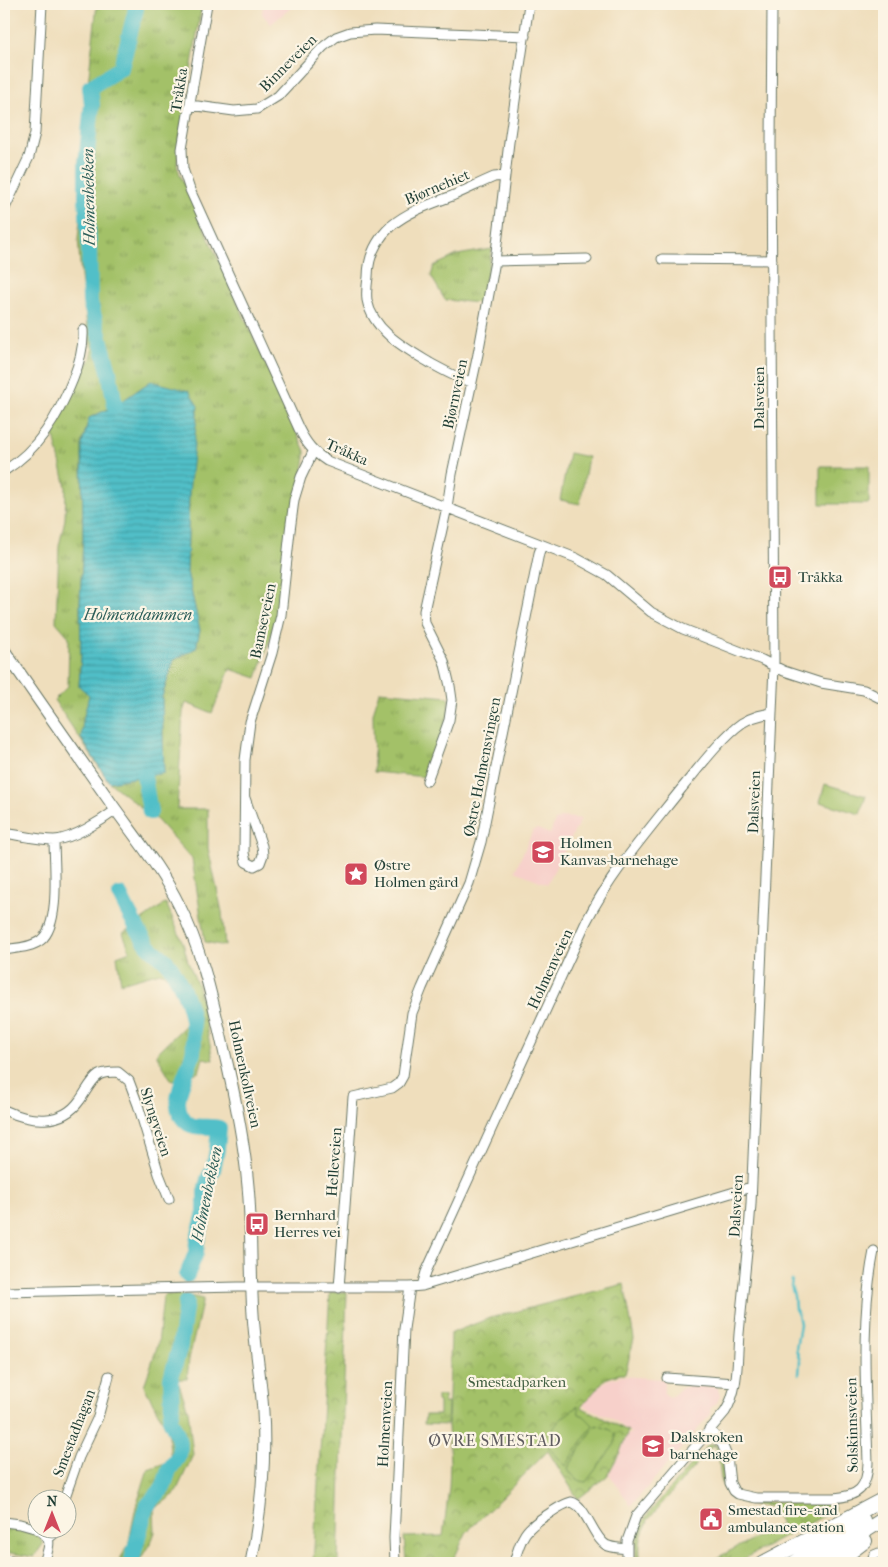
<svg xmlns="http://www.w3.org/2000/svg" width="888" height="1567" viewBox="0 0 888 1567" font-family="'IM FELL French Canon',serif">
<style>
.built{fill:#f7d0ca}
.grass{fill:url(#grass-tufts);stroke:#617f4e;fill-rule:evenodd}
.park{fill:url(#park-crowns);stroke:#617f4e}
.garden{fill:#a3c168;stroke:#617f4e}
.water{fill:url(#water-rules);stroke:#387e7e}
.lines{fill:none;stroke-linecap:round;stroke-linejoin:round}
.stream{stroke:#51bfc8;stroke-width:2.5}
.river{stroke:#51bfc8;stroke-width:16}
.minor-casing{stroke:#687564;stroke-width:11}
.major-casing{stroke:#687564;stroke-width:13}
.highway-casing{stroke:#687564;stroke-width:16}
.minor{stroke:#fff;stroke-width:9}
.major{stroke:#fff;stroke-width:11}
.highway{stroke:#fff;stroke-width:14}
.labels{text-anchor:middle;stroke-width:4.5;stroke-linejoin:round;paint-order:stroke}
.street-label{font-size:15px;fill:#1f3d34;stroke:#fcf5e5}
.poi-label{font-size:15px;fill:#1f3d34;stroke:#fcf5e5;text-anchor:start}
.park-label{font-size:15px;fill:#405e41;stroke:#fcf5e5}
.water-label{font-size:16px;font-style:italic;fill:#2c5e59;stroke:#fcf5e5}
.neighbourhood-label{font-size:16px;letter-spacing:1px;fill:#605d61;stroke:#fcf5e5}
</style>
<defs>
<pattern id="grass-tufts" width="24" height="20" patternUnits="userSpaceOnUse" patternTransform="scale(1.25)"><rect width="24" height="20" fill="#a3c168"/><path d="M3 7l-1-3M5 7V3M7 7l1-3M15 17l-1-3M17 17v-4M19 17l1-3" fill="none" stroke="#849e56"/></pattern>
<pattern id="park-crowns" width="20" height="18" patternUnits="userSpaceOnUse" patternTransform="scale(1.25)"><rect width="20" height="18" fill="#a3c168"/><path d="M2 6a3 3 0 1 1 6 0M12 15a3 3 0 1 1 6 0" fill="none" stroke="#849e56"/></pattern>
<pattern id="water-rules" width="6" height="5" patternUnits="userSpaceOnUse" patternTransform="scale(1.25)"><rect width="6" height="5" fill="#51bfc8"/><path d="M0 2.5h6" fill="none" stroke="#439ca3"/></pattern>
</defs>
<rect width="100%" height="100%" fill="#fcf5e5"/>
<filter id="ink" filterUnits="userSpaceOnUse"><feTurbulence type="fractalNoise" baseFrequency=".02" numOctaves="2"/><feDisplacementMap in="SourceGraphic" scale="10" xChannelSelector="R" yChannelSelector="G"/><feConvolveMatrix kernelMatrix="1 2 1 2 8 2 1 2 1" color-interpolation-filters="sRGB"/></filter>
<filter id="wash" filterUnits="userSpaceOnUse"><feTurbulence type="fractalNoise" baseFrequency=".0096" numOctaves="4" result="noise"/><feDisplacementMap in="SourceGraphic" scale="20" xChannelSelector="R" yChannelSelector="G"/><feGaussianBlur stdDeviation="1.12" result="paint"/><feColorMatrix in="noise" values="0 0 0 0 0 0 0 0 0 0 0 0 0 0 0 0 0 1.4 0 .05"/><feComposite in="paint" operator="in"/></filter>
<g filter="url(#wash)">
<rect width="100%" height="100%" fill="#efdebc"/>
<!-- built -->
<path class="built" d="M 263,4 L 296,4 L 271,24 L 262,14 Z
M 566,817 L 581,819 L 547,884 L 515,871 L 533,830 L 538,829 L 550,834 L 555,821 L 560,818 Z
M 621,1376 L 664,1379 L 664,1393 L 670,1398 L 680,1389 L 688,1386 L 717,1387 L 720,1395 L 717,1403 L 710,1409 L 711,1414 L 631,1506 L 609,1474 L 621,1452 L 626,1436 L 631,1433 L 610,1417 L 588,1408 L 582,1404 L 602,1384 L 607,1380 Z"/>
<!-- grass -->
<path class="grass" d="M 97,4 L 202,4 L 178,148 L 177,165 L 180,175 L 305,451 L 305,458 L 278,608 L 270,639 L 257,678 L 230,669 L 212,713 L 186,703 L 183,712 L 177,809 L 208,809 L 208,848 L 222,912 L 225,946 L 205,942 L 192,859 L 157,820 L 109,782 L 54,700 L 68,686 L 69,637 L 56,622 L 59,546 L 65,519 L 66,487 L 54,436 L 54,429 L 79,376 L 90,361 L 93,350 L 88,335 L 81,276 L 78,238 L 81,212 L 79,163 ZM 151,381 L 189,493 L 187,572 L 200,630 L 196,648 L 174,660 L 162,697 L 164,773 L 109,782 L 83,720 L 90,695 L 79,686 L 81,656 L 80,603 L 83,540 L 82,443 L 89,418 L 115,406 Z
M 492,249 L 481,303 L 445,300 L 431,276 L 434,266 L 457,255 Z
M 820,466 L 869,466 L 869,504 L 820,504 Z
M 379,691 L 449,697 L 448,715 L 426,777 L 374,772 L 373,714 Z
M 166,903 L 183,943 L 188,962 L 198,986 L 213,1060 L 203,1058 L 199,1072 L 172,1081 L 156,1054 L 195,1016 L 187,986 L 160,972 L 121,983 L 117,956 L 130,951 L 123,933 Z
M 180,1294 L 203,1299 L 189,1359 L 187,1379 L 177,1379 L 188,1410 L 193,1455 L 175,1494 L 154,1509 L 155,1532 L 152,1540 L 138,1563 L 95,1563 L 118,1562 L 128,1546 L 136,1507 L 148,1469 L 171,1461 L 168,1431 L 144,1386 L 158,1344 L 163,1297 L 165,1295 Z
M 437,1396 L 444,1396 L 444,1403 L 448,1403 L 447,1425 L 424,1424 L 425,1415 L 439,1415 L 439,1402 L 437,1401 Z
M 710,1444 L 715,1444 C 727,1457 720,1477 729,1491 C 743,1511 794,1498 816,1503 C 823,1504 829,1506 835,1507 L 836,1509 L 736,1563 L 707,1563 L 781,1524 L 772,1506 C 745,1506 722,1503 720,1471 C 719,1461 720,1453 713,1445 L 647,1521 L 648,1522 C 640,1535 638,1548 641,1563 L 636,1563 L 636,1543 L 642,1523 L 647,1515 L 707,1446 Z
M 4,1527 L 20,1529 L 39,1536 L 43,1544 L 34,1557 L 4,1552 Z"/>
<!-- park -->
<path class="park" d="M 624,1284 L 634,1339 L 625,1374 L 619,1374 L 605,1379 L 581,1407 L 628,1431 L 620,1452 L 607,1476 L 578,1499 L 548,1451 L 466,1533 L 452,1563 L 406,1563 L 404,1537 L 443,1536 L 449,1488 L 450,1462 L 448,1426 L 451,1333 L 490,1318 Z
M 330,1292 L 347,1292 L 338,1563 L 313,1563 Z"/>
<!-- garden -->
<path class="garden" d="M 569,453 L 588,457 L 580,504 L 560,500 Z
M 825,784 L 866,796 L 860,814 L 820,802 Z
M 578,1406 L 579,1414 L 584,1416 L 593,1425 L 566,1466 L 549,1448 C 550,1424 561,1419 578,1406 Z
M 596,1425 L 611,1430 L 615,1434 L 615,1444 L 586,1482 C 579,1482 571,1475 568,1468 Z"/>
<!-- water -->
<path class="water" d="M 151,381 L 189,391 L 198,406 L 189,493 L 187,572 L 200,630 L 196,648 L 174,660 L 162,697 L 164,773 L 109,782 L 81,738 L 83,720 L 89,695 L 79,686 L 81,656 L 80,603 L 83,540 L 82,444 L 89,418 L 115,406 Z"/>
<g class="lines">
<!-- stream -->
<path class="stream" d="M 792,1280 L 791,1286 L 794,1296 L 795,1309 L 798,1314 L 800,1324 L 796,1349 L 800,1361 L 799,1374"/>
<!-- river -->
<path class="river" d="M 115,406 L 109,371 L 90,302 L 89,242 L 86,197 L 86,164 L 92,104 L 90,87 L 121,68 L 136,9 L 135,4
M 144,776 L 150,812
M 120,895 C 128,912 137,930 148,945 C 153,951 160,955 165,960 C 175,969 189,1002 191,1015 C 193,1024 195,1044 193,1053 C 189,1073 164,1106 189,1124 C 197,1129 210,1125 219,1128 L 217,1149 L 213,1170 L 208,1179 L 205,1192 L 205,1213 L 197,1241 L 196,1253 L 187,1275
M 131,1563 L 146,1507 L 163,1488 L 169,1470 L 178,1457 L 180,1447 L 177,1434 L 170,1419 L 172,1408 L 171,1378 L 180,1346 L 186,1302"/>
</g>
</g>
<g filter="url(#ink)">
<g class="lines">
<!-- minor casing -->
<g class="minor-casing">
<path id="minor" d="M 207,4 L 182,149 L 183,169 L 190,190 L 299,429 C 306,443 313,452 327,461 L 576,558 L 607,575 L 651,612 L 683,629 L 762,660 L 784,671 L 821,683 L 864,690 L 884,700
M 190,105 L 234,111 L 257,109 L 278,96 L 323,47 L 336,37 L 350,32 L 375,30 L 525,36
M 4,210 L 29,157 L 35,133 L 42,4
M 662,259 L 772,260
M 495,261 L 587,259
M 471,382 C 456,378 443,370 430,363 C 405,348 373,331 367,300 C 366,292 367,284 368,277 C 368,256 376,240 391,226 C 409,211 431,204 452,196 C 466,190 480,183 494,177 L 505,176
M 4,471 C 38,450 58,417 73,379 C 79,364 84,347 83,330
M 427,781 L 449,720 L 452,700 L 450,686 L 444,661 L 425,623 L 424,611 L 447,507 L 452,474 L 478,354 L 495,261 L 509,142 L 529,4
M 245,798 L 262,846 L 263,855 L 260,863 L 254,866 L 246,862 L 244,853 L 245,760 L 250,722 L 272,653 L 281,615 L 290,531 L 294,500 L 301,477 L 313,452
M 4,833 C 20,835 38,840 54,840 C 73,839 101,821 116,810
M 4,950 C 15,948 31,948 41,940 C 61,924 54,864 54,840
M 4,1110 C 30,1122 62,1126 80,1100 C 86,1092 91,1080 99,1075 C 104,1072 111,1072 118,1072 L 129,1081 L 138,1105 L 159,1174 L 169,1199
M 422,1286 L 426,1272 L 586,922 C 611,873 648,831 682,788 C 698,769 722,737 742,723 C 751,717 761,715 771,713
M 339,1288 L 353,1097 L 392,1088 L 399,1083 L 403,1076 L 412,1013 L 422,988 L 469,883 L 481,842 L 539,553 L 542,545
M 4,1292 L 238,1287 L 410,1287 L 422,1286 L 751,1187
M 667,1378 L 735,1383
M 709,1429 L 722,1444 L 727,1456 L 730,1483 L 734,1491 L 738,1494 L 756,1498 L 834,1498 C 859,1496 867,1488 868,1463 C 866,1392 860,1321 874,1251
M 64,1500 L 79,1457 L 98,1417 L 109,1376
M 4,1522 L 20,1524 L 38,1529
M 38,1530 C 55,1539 48,1548 44,1563
M 49,1538 L 55,1533 L 56,1530
M 395,1563 L 394,1538 L 404,1329 L 410,1287
M 514,1563 C 521,1536 525,1528 550,1513 C 556,1509 563,1504 571,1502 C 586,1505 592,1536 606,1545 C 612,1548 620,1548 626,1549
M 627,1563 L 627,1541 L 636,1516 L 725,1412 C 739,1390 737,1359 739,1334 C 743,1290 748,1247 751,1204 L 774,666 L 771,145 L 772,4
M 871,1563 L 874,1555 L 884,1551"/>
</g>
<!-- major casing -->
<g class="major-casing">
<path id="major" d="M 4,650 C 39,701 75,752 111,803 C 135,837 161,868 179,905 C 202,950 212,998 223,1046 C 234,1092 244,1138 248,1186 C 252,1228 250,1271 253,1314 C 255,1347 261,1379 263,1412 C 266,1463 261,1513 251,1563
M 4,1560 L 20,1563"/>
</g>
<!-- highway casing -->
<g class="highway-casing">
<path id="highway" d="M 763,1563 L 884,1499
M 794,1563 L 863,1520
M 814,1563 L 884,1519
M 836,1563 L 865,1541"/>
</g>
<!-- minor -->
<use href="#minor" class="minor"/>
<!-- major -->
<use href="#major" class="major"/>
<!-- highway -->
<use href="#highway" class="highway"/>
</g>
</g>
<!-- icons -->
<defs>
<g id="bus-square" transform="scale(1.25)"><rect x="-9" y="-9" width="18" height="18" rx="4" fill="#d1495b" stroke="#fcf5e5"/><path d="M-5-6H5V4H4V6H2V4H-2V6H-4V4H-5ZM-3.5-4V0h7V-4ZM-3.5 1.2v1.5H-2V1.2ZM2 1.2v1.5H3.5V1.2Z" fill="#fff"/></g>
<g id="school-square" transform="scale(1.25)"><rect x="-9" y="-9" width="18" height="18" rx="4" fill="#d1495b" stroke="#fcf5e5"/><path d="M0-5L7-2L0 1L-7-2ZM-4 1L0 2.5L4 1V4Q0 6-4 4Z" fill="#fff"/></g>
<g id="sight-square" transform="scale(1.25)"><rect x="-9" y="-9" width="18" height="18" rx="4" fill="#d1495b" stroke="#fcf5e5"/><path d="M0-6L1.8-2.2L6-1.7L2.9 1.2L3.7 5.4L0 3.3L-3.7 5.4L-2.9 1.2L-6-1.7L-1.8-2.2Z" fill="#fff"/></g>
<g id="civic-square" transform="scale(1.25)"><rect x="-9" y="-9" width="18" height="18" rx="4" fill="#d1495b" stroke="#fcf5e5"/><path d="M-.6-6.5H3V-4.5H.6V-3L4-1V1h2V6H-6V1h2V-1L-.6-3ZM-1.2 2.5V6h2.4V2.5Z" fill="#fff"/></g>
</defs>
<g fill-rule="evenodd">
<use href="#bus-square" x="780" y="577"/>
<use href="#school-square" x="543" y="852"/>
<use href="#sight-square" x="356" y="874"/>
<use href="#bus-square" x="257" y="1224"/>
<use href="#school-square" x="653" y="1446"/>
<use href="#civic-square" x="711" y="1519"/>
</g>
<g class="labels">
<!-- street labels -->
<g class="street-label">
<text transform="translate(288 63) rotate(-45)" y="5">Binneveien</text>
<text transform="translate(179 90) rotate(-81)" y="5">Tråkka</text>
<text transform="translate(437 187) rotate(-23)" y="5">Bjørnehiet</text>
<text transform="translate(455 394) rotate(-78)" y="5">Bjørnveien</text>
<text transform="translate(759 398) rotate(-90)" y="5">Dalsveien</text>
<text transform="translate(347 452) rotate(24)" y="5">Tråkka</text>
<text transform="translate(263 621) rotate(-78)" y="5">Bamseveien</text>
<text transform="translate(482 767) rotate(-79)" y="5">Østre Holmensvingen</text>
<text transform="translate(754 802) rotate(-88)" y="5">Dalsveien</text>
<text transform="translate(550 969) rotate(-65)" y="5">Holmenveien</text>
<text transform="translate(245 1074) rotate(78)" y="5">Holmenkollveien</text>
<text transform="translate(156 1122) rotate(72)" y="5">Slyngveien</text>
<text transform="translate(334 1162) rotate(-86)" y="5">Helleveien</text>
<text transform="translate(736 1206) rotate(-87)" y="5">Dalsveien</text>
<text transform="translate(385 1424) rotate(-87)" y="5">Holmenveien</text>
<text transform="translate(852 1425) rotate(-91)" y="5">Solskinnsveien</text>
<text transform="translate(74 1433) rotate(-69)" y="5">Smestadhagan</text>
</g>
<!-- poi labels -->
<g class="poi-label">
<text x="798" y="582">Tråkka</text>
<text x="560" y="848">Holmen<tspan x="560" dy="17">Kanvas-barnehage</tspan></text>
<text x="374" y="870">Østre<tspan x="374" dy="17">Holmen gård</tspan></text>
<text x="274" y="1220">Bernhard<tspan x="274" dy="17">Herres vei</tspan></text>
<text x="670" y="1442">Dalskroken<tspan x="670" dy="17">barnehage</tspan></text>
<text x="728" y="1515">Smestad fire- and<tspan x="728" dy="17">ambulance station</tspan></text>
</g>
<!-- park labels -->
<g class="park-label">
<text x="517" y="1387">Smestadparken</text>
</g>
<!-- water labels -->
<g class="water-label">
<text transform="translate(88 197) rotate(-91)" y="6">Holmenbekken</text>
<text x="138" y="620">Holmendammen</text>
<text transform="translate(206 1194) rotate(-78)" y="6">Holmenbekken</text>
</g>
<!-- neighbourhood labels -->
<g class="neighbourhood-label">
<text x="495" y="1446">ØVRE SMESTAD</text>
</g>
</g>
<!-- margin -->
<rect width="888" height="1567" fill="none" stroke="#fcf5e5" stroke-width="20"/>
<!-- north arrow -->
<g transform="translate(52 1514)"><circle r="24" fill="#fcf5e5" stroke="#a4ab9e"/>
<path d="M0-4L9 19L0 12L-9 19Z" fill="#d1495b"/>
<text y="-8" font-size="14" font-weight="bold" text-anchor="middle" fill="#1f3d34">N</text>
</g>
</svg>
